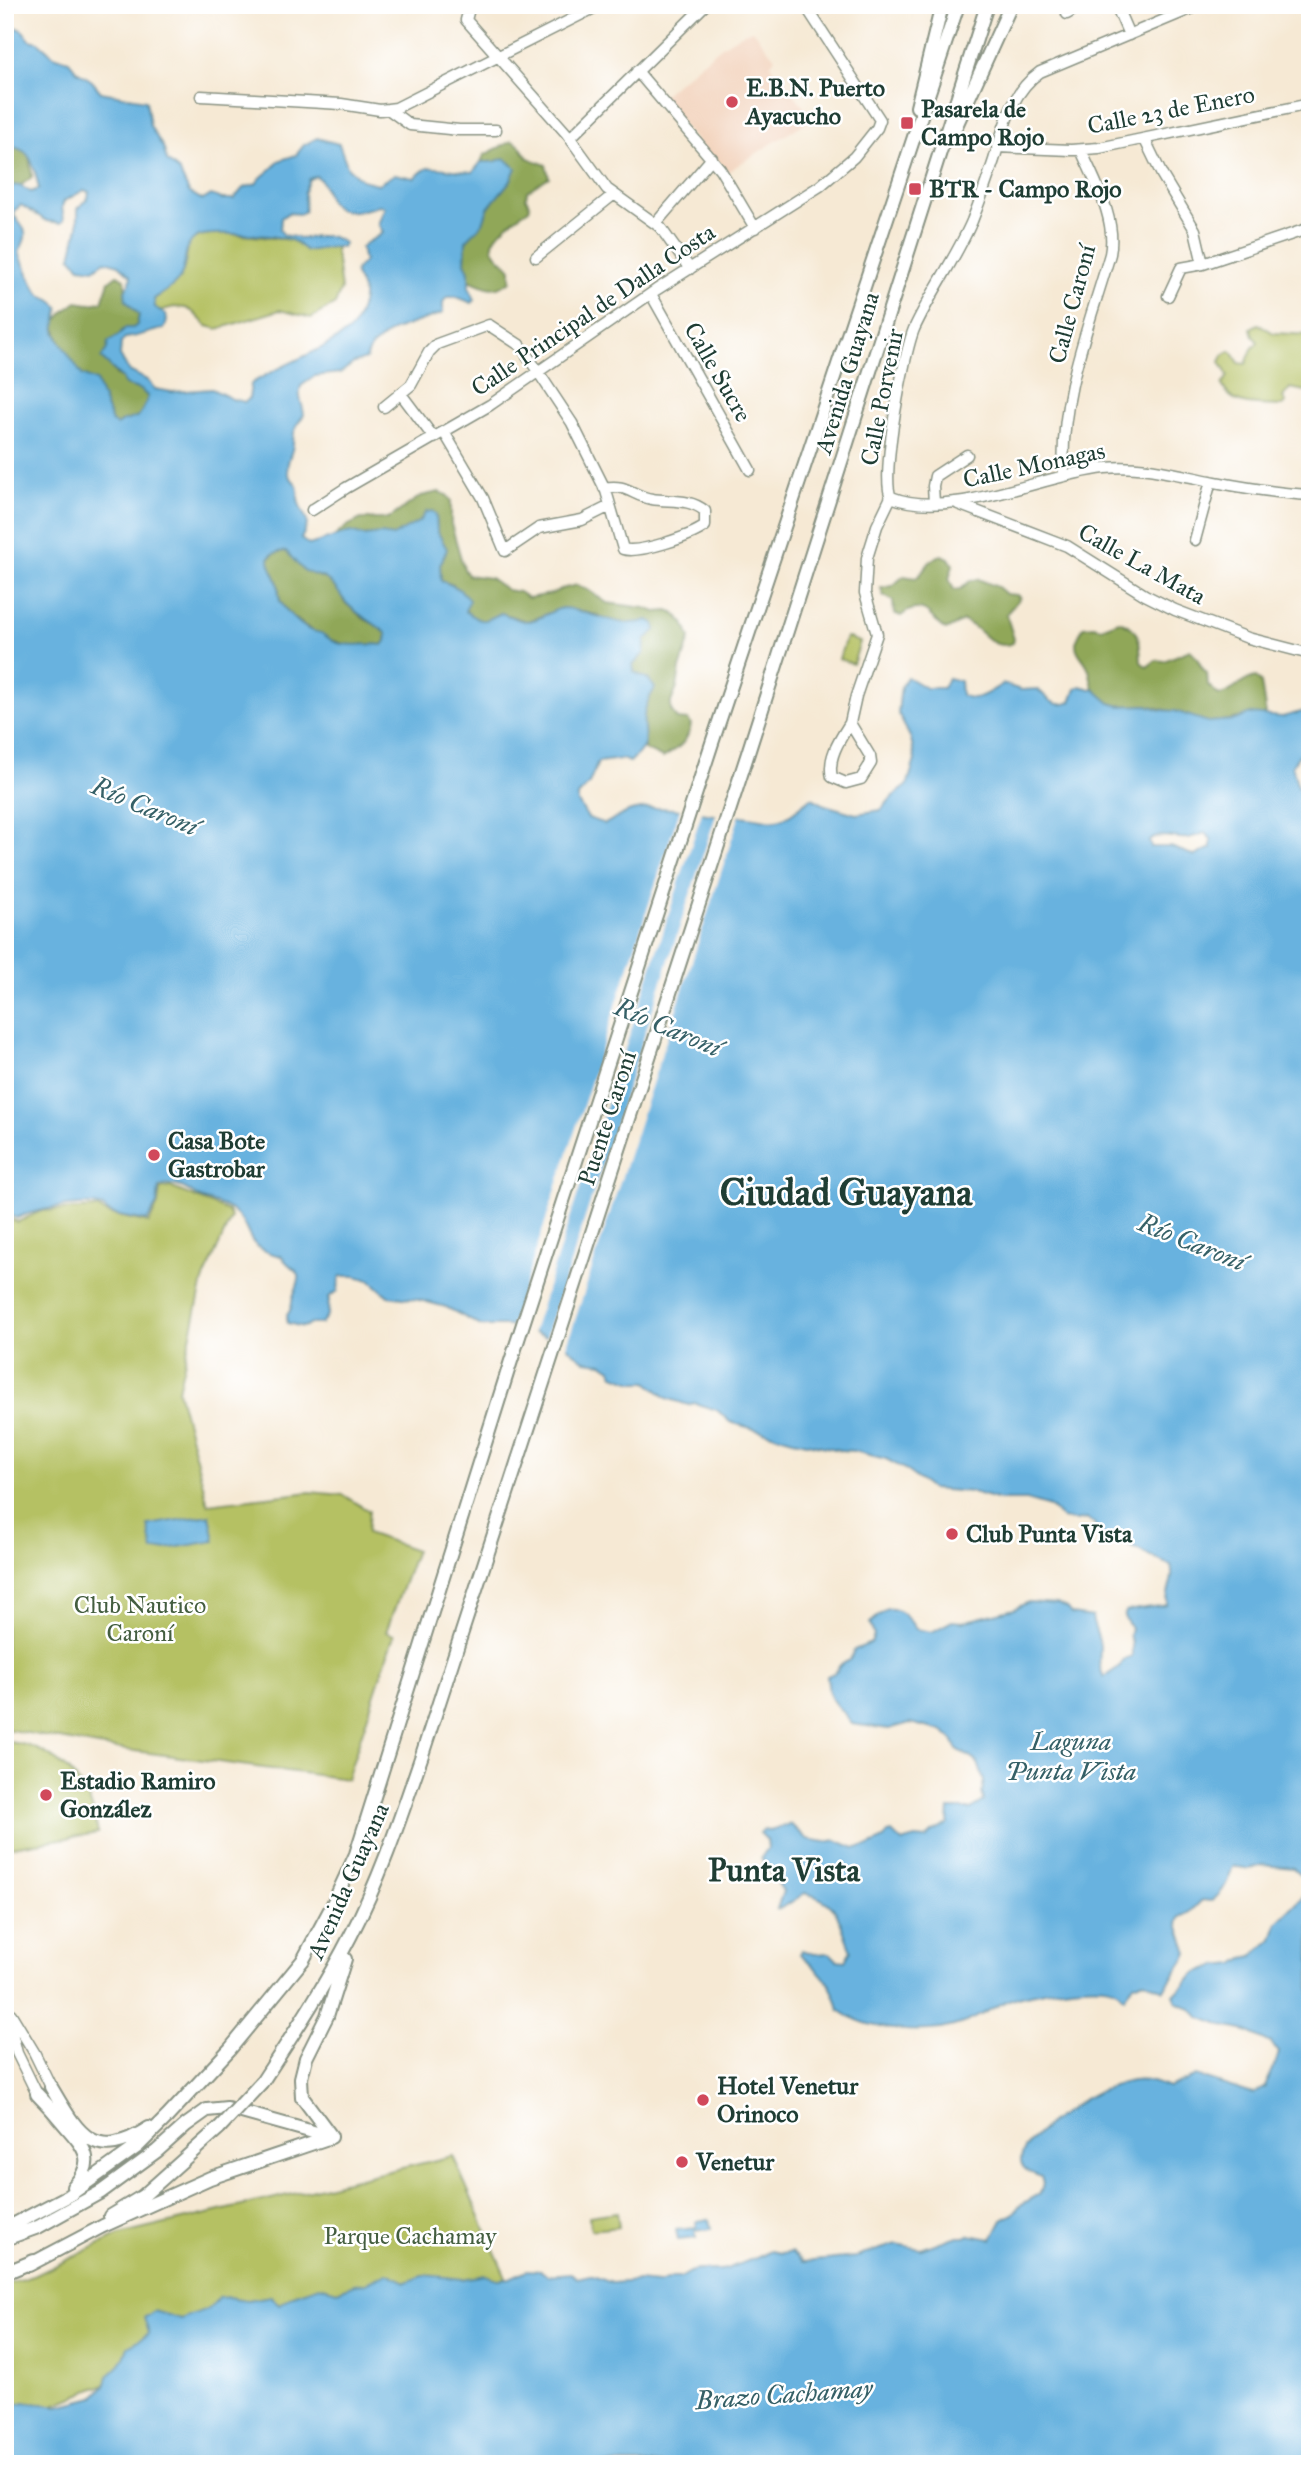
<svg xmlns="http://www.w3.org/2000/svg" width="1315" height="2469" viewBox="0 0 1315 2469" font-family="'IM FELL Great Primer',serif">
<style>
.built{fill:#f3d4be}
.green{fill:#b5c163;stroke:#6a7f4c;stroke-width:2}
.forest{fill:#90a759;stroke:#587246;stroke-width:2}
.water{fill:#67b2df;stroke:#43788a;stroke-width:2;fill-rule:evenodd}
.pier{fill:#f6e9d4}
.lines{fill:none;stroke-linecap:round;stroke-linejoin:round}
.minor-casing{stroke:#8a9384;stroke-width:13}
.major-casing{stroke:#8a9384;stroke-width:16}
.minor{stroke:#fff;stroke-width:10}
.major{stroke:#fff;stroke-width:12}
.major-bridge-casing{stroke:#8a9384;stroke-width:16;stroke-linecap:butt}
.major-bridge{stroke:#fff;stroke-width:12}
.poi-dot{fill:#d1495b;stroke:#fff;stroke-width:2.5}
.labels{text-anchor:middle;stroke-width:5;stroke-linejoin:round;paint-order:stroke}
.poi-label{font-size:24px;font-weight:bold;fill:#1f3d34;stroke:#fff;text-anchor:start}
.street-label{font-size:24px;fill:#1f3d34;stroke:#fff}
.park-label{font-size:24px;fill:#445e40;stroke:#fff}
.water-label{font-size:26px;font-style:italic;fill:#356067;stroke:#fff}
.district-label{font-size:32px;font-weight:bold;fill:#1f3d34;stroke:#fff}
.town-label{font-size:38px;font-weight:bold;fill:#1f3d34;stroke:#fff}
</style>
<rect width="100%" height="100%" fill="#fff"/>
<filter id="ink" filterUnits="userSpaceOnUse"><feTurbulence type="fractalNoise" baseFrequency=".0143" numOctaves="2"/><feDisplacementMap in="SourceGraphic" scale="14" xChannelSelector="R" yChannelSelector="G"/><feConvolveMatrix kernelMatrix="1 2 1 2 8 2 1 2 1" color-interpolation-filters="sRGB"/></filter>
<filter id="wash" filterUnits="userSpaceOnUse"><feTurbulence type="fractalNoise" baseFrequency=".00686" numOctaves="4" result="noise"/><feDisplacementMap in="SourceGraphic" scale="28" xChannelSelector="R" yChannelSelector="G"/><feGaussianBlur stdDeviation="1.57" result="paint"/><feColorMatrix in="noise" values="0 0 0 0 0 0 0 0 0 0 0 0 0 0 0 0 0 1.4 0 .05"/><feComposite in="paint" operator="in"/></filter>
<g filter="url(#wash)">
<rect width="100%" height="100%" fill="#f6e9d4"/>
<!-- built -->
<path class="built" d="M 753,30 L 775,58 L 771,64 L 772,68 L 799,100 L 811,119 L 724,174 L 660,97 L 722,46 L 743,33 Z"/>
<!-- green -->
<path class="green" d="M 222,233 L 292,240 L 321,249 L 329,245 L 335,246 L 341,289 L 335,304 L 311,318 L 280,310 L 218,329 L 207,326 L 193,312 L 186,308 L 174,307 L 159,311 L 155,307 L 154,299 C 163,293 174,287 180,278 C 195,249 174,235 222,233 Z
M 1258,324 L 1274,333 L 1310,335 L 1310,392 L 1290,388 L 1283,397 L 1286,403 L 1283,406 C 1259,404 1234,410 1222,385 L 1228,376 L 1220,362 L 1223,355 L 1230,351 L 1233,353 L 1239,363 L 1246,364 L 1252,349 L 1258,342 L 1253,336 L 1251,328 Z
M 846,637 L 860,642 L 853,664 L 839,659 Z
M 170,1187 L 228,1211 L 231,1218 L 203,1281 L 178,1390 L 208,1504 L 310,1492 L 343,1495 L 369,1511 L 367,1533 L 416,1550 L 386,1632 L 394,1635 L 347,1779 L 104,1747 L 5,1729 L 5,1217 L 18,1222 L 41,1211 L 97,1208 L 109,1214 L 149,1223 L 158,1204 L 160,1189 Z
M 5,1742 C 43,1743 78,1771 91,1805 C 95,1814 96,1824 98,1833 L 5,1848 Z
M 453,2156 L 513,2293 L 247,2326 L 15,2421 L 5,2422 L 5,2284 L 36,2275 L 119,2235 Z
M 617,2212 L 619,2227 L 591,2230 L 589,2216 Z"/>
<!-- forest -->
<path class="forest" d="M 512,141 L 519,145 L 528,158 L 546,165 L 549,177 L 527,191 L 526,198 L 530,206 L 529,209 C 519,215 490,235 493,248 C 495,256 506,262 511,269 L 511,281 C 493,293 486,287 469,280 L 469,272 L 465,262 L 466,241 L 483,223 L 488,208 L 511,180 L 505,158 L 494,162 L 481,162 L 484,155 Z
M 5,146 L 18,146 L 29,155 L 32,177 L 20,186 L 11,186 L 5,191 Z
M 117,275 L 125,279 L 126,300 L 139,315 L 137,325 L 133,328 L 125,328 L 119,335 L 108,342 L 110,365 L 117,376 L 122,378 L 125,385 L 142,390 L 148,397 C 145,404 142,417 134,420 C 127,422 123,420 116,425 L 112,422 L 96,381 C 91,379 85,378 81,374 C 72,364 51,333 57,321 C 60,314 71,306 77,302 L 89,304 L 102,302 L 109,281 Z
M 439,492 L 447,495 L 451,501 L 451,524 L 464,569 L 468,575 L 490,578 L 507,590 L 519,592 L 528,598 L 551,594 L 561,589 L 577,585 L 588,590 L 607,603 L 645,608 L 656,612 L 668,611 L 675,614 L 684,623 L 690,638 L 680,669 L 677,688 L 671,702 L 671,710 L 677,719 L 688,720 L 691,724 C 689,742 677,749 663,758 L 644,749 C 647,737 642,726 644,715 C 645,705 650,696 655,688 L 648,679 L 634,672 L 633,665 L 644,653 L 645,640 L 656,630 L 648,620 L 637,624 L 608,622 L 598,615 L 562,608 L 527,621 L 501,613 C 497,615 491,619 486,621 C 468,626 459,597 454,585 L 441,581 L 440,565 L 447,549 L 437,531 L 436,515 L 426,512 L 420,521 L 393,536 C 383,534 374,536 364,536 C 351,534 349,534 335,536 L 347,526 L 361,519 L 388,519 L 421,496 Z
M 286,551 L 305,571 L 328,580 L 341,594 L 344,602 L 364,619 L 380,627 L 387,634 L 386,641 L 383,645 C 371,643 362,646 350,645 C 329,642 294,623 282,604 C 277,597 280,590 278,583 C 276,576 271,569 268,563 C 270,553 277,552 286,551 Z
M 942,555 L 949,558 L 953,565 L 949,579 L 954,590 L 961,589 L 970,581 L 978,579 L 998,587 L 1006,594 L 1017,595 L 1020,598 L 1007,613 L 1008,620 L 1014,639 L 1013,643 C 989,652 983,627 963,621 L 946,630 C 934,624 928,604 911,610 C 907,611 904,614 901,616 L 894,613 L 893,601 L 883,595 L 881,588 L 892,586 L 904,576 L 916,578 C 927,570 928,558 942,555 Z
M 1119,621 C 1141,628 1140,643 1141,662 L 1147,667 L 1156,660 L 1164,661 L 1190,650 C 1198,655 1199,667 1207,673 L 1208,685 L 1219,695 C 1236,692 1241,679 1256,677 L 1261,683 L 1266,715 C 1248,714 1231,721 1212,722 C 1194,722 1165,707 1144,705 C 1132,705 1118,708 1106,701 C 1091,692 1093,684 1089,670 C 1086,659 1075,654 1076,642 L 1083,627 L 1094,626 L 1101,628 Z"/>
<!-- water -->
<path class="water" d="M 5,11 L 14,26 L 23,31 L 30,40 L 38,42 L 54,56 L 69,61 L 77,71 L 92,81 L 101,92 L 146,100 L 150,126 L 164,149 L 167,161 L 179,171 L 189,192 L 203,200 L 211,195 L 222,199 L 234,199 L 243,188 L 256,184 C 262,173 272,172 278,161 L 296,155 L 304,145 L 317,138 L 339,144 L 348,168 L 362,180 L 378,184 L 395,174 L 414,178 C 418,175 423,170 428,168 C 431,166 464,172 473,172 L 481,162 L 494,162 L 505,158 L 516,168 L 511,180 L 488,208 L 483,223 L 466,241 L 465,262 L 469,272 L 469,287 L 475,300 L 472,303 L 457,297 L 447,297 L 443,302 L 443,313 L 394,330 L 382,338 L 371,347 L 366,359 L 354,363 L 340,373 L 315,376 L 301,386 C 297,396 303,404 304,415 C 295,426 293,432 293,445 C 292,455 285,463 288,473 C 289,478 295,481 297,486 C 299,491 297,498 299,503 C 305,523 313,515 301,539 L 309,545 L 350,532 L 364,536 L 381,534 L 393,536 L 420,521 L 426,512 L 432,511 L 436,514 L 437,531 L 447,549 L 440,565 L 441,581 C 453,585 464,590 469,601 L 465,611 C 482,623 482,623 501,613 C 508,615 520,622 527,621 C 540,621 551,609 564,608 C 572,608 577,612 585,613 C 605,618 627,628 648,620 L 654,623 L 656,630 L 645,640 L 644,653 L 633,665 L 634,672 L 648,679 L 655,688 C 650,696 645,705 644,715 C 641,741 654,740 630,762 L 622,759 L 598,762 L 589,784 L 578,796 L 578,802 L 588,818 L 605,824 C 614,819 625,812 635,810 C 664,804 694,813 722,816 C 731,818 740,815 749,817 C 761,818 768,823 781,819 C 795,814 800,804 812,798 L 825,805 L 856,814 L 881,810 L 893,796 L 907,786 L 915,760 L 911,739 L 898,713 L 901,686 L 907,677 L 926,688 L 943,688 L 948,678 L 960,681 L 961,695 C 977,704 990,691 1003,684 L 1021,690 L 1038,689 C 1047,699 1056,709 1071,702 L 1076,689 L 1080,686 L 1095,690 L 1110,703 L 1120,706 L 1147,705 L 1161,710 L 1175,711 L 1208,722 L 1235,720 L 1251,714 L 1282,717 L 1305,711 L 1310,713 L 1310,747 L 1302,751 L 1292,765 L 1298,788 L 1307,793 L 1310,790 L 1310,2464 L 5,2464 L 5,2407 L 24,2402 L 59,2406 L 94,2397 L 106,2384 L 108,2376 L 116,2369 L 124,2358 L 128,2347 L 149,2333 L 144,2318 L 154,2311 L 181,2319 C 195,2312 209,2312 218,2298 L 228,2297 L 247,2300 L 271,2296 L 279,2304 L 293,2295 L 320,2286 L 337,2291 L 354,2284 L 366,2283 L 387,2273 L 406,2282 L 426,2275 L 462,2279 L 485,2275 L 498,2279 L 510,2278 L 527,2270 L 541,2271 L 547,2275 L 571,2273 L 577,2278 L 590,2275 L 612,2283 L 638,2281 L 658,2283 L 672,2278 L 681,2278 C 696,2263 714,2275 729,2268 C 744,2262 758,2258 771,2251 L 780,2253 L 791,2252 L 803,2262 L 856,2257 L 896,2244 L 921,2249 L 954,2237 L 965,2237 L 969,2235 L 992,2239 L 1002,2220 L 1013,2214 L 1020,2205 L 1040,2194 L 1043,2183 L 1041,2177 C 1034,2174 1022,2171 1021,2161 C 1020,2139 1078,2102 1096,2093 C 1106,2088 1121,2083 1132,2081 C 1146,2079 1156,2083 1169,2088 L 1196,2076 L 1253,2094 L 1265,2087 C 1270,2075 1276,2066 1279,2052 L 1270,2043 L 1247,2031 L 1223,2026 L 1199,2017 L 1193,2010 L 1177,2002 L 1174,1995 L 1197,1972 L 1216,1966 L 1235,1964 L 1244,1958 L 1253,1956 L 1272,1939 L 1277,1923 L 1302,1898 L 1304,1893 L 1302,1876 L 1293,1868 L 1263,1865 L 1249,1869 L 1233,1866 C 1228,1881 1224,1893 1211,1901 L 1202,1900 L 1189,1913 L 1180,1917 L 1178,1924 L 1188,1953 C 1181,1968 1172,1975 1164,1990 L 1143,1980 L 1134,1984 L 1124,1997 C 1121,1995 1120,1992 1117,1990 C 1100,1978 1025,1993 1006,2001 C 992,2008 978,2018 963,2023 C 929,2036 868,2032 839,2010 C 834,1984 820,1971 800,1954 L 802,1950 L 814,1954 L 830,1953 L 837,1960 L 845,1961 L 851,1950 C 837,1919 842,1903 805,1893 L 782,1908 L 777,1909 L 783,1891 L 761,1858 L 768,1848 L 767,1840 L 760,1833 L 763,1830 L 770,1831 L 790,1824 L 807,1839 L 825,1842 L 836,1840 L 855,1848 L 869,1846 L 884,1839 L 888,1833 L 892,1832 L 902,1842 L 916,1838 L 926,1839 L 932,1833 L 948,1824 L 949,1809 L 971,1809 L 984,1801 L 982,1793 L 984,1780 L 978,1763 L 956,1748 L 952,1739 L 942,1731 L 910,1723 L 889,1729 L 852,1724 C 846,1712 834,1707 830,1695 C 828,1690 828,1682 827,1676 L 836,1672 L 840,1665 L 850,1660 L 854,1650 L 871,1643 L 874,1636 L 870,1623 L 887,1609 C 899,1607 910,1620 916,1629 L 932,1632 L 952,1621 L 962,1622 L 1014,1609 L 1028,1602 L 1057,1604 L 1066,1607 L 1071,1614 L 1092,1617 C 1093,1627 1100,1638 1100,1647 C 1100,1662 1097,1662 1104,1677 L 1119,1667 L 1124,1659 L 1132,1656 L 1132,1642 L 1129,1635 L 1131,1628 L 1124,1617 L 1126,1612 C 1140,1607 1152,1608 1167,1605 C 1166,1591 1175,1580 1171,1566 C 1147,1555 1125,1542 1100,1534 L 1094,1523 L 1087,1519 L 1075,1521 L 1062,1519 L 1050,1507 L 1026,1500 L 1000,1500 L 972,1492 L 931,1489 L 903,1468 L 886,1459 L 854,1451 L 840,1450 L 793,1440 L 730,1422 L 717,1410 L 694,1403 L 688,1405 L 667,1398 L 647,1382 L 633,1382 L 614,1375 L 611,1369 L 602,1363 L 585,1361 L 563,1344 L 529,1330 L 508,1326 L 481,1326 L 446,1307 L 419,1300 L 388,1296 L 370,1280 L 355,1276 L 341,1276 L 339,1279 L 338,1291 L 329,1297 L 328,1314 L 321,1324 L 311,1324 L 303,1327 L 287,1323 L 287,1315 C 294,1308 290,1302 294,1294 C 306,1267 295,1275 281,1256 C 238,1246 257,1230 231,1210 C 223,1204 210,1202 200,1198 C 194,1195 188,1189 181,1187 C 173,1184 167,1185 159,1187 L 157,1204 L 147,1221 C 135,1218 119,1218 109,1212 C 101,1208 108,1208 99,1206 C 80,1202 33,1210 17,1218 L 5,1214 L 5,191 L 11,185 L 20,186 L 31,192 L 39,189 C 33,166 34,147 5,146 ZM 316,176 C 326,183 324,191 330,201 C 339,217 365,211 379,205 L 385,207 L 378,224 L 383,232 C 377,239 365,241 361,248 L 364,262 C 345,277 362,277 363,294 C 364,301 358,318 354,325 C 340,345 274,367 251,384 L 249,399 L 245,402 L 232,399 L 212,389 L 172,392 L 155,389 L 147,380 L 129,371 L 120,356 L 121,343 L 125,338 C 139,337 150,331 164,329 L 167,321 L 166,315 L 155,307 L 154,299 C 163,293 174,287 180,278 C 187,265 182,248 195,238 C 204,230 282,235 293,241 C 297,243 302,248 306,251 C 320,250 328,246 342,247 L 344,243 C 326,231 321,238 303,238 C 297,238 290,236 284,235 L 280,230 L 281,218 L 288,213 L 300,214 L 305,211 L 304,192 L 309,179 ZM 84,190 L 89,192 L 88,198 L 78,209 L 78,227 L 71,257 L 80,267 L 94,269 L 105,261 L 119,265 L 131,276 L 130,283 L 125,291 L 126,300 L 139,315 L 137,325 L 133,328 L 125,328 L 119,335 L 108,342 L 107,349 L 101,358 L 122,378 L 125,385 L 141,390 L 148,397 C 136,428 136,412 116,425 L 112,422 L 96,381 L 82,375 L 59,340 L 55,331 L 59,308 C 54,300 48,300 41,295 C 35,292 21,258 19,251 C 29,236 27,229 14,216 L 15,210 L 21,205 L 47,221 L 61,223 L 64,220 L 62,207 L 64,201 ZM 286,551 C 292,557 298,567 305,571 C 311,575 320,575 326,579 C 334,584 339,593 344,600 C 353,613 376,623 387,634 L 386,641 L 383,645 C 367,642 350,648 335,642 C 330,640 326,636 321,633 C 317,632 310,631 306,628 C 298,623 284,609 280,601 C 278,595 279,590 278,585 C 275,569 255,553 286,551 ZM 1205,833 L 1211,839 L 1211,848 L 1195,856 L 1171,847 L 1151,847 L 1149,841 C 1162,831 1174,840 1188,838 C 1193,837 1199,835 1205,833 Z
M 210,1515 L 215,1541 L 153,1551 L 148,1525 Z
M 709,2219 L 711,2229 L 695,2231 L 696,2238 L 678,2240 L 676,2230 L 697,2228 L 697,2221 Z"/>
<!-- pier -->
<path class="pier" d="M 681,806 L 703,809 L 532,1335 L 510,1330 Z
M 717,812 L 740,814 L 565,1351 L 545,1341 Z"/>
</g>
<g filter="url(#ink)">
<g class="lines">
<!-- minor casing -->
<g class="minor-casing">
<path id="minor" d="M 470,5 L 466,20 L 567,134 L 607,189 L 660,227 L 690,269
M 1116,5 L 1129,35
M 811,14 L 819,5
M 1067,14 L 1082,5
M 637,71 L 720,169 L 755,228
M 201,96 L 341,104 L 380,110 L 396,108 L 600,5
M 388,109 L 410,125 L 459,130 L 496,130
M 570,138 L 705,5
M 1145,140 L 1162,175 L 1195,230 L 1203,264
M 997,147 L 1071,150 L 1099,148 L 1310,104
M 656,223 L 712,158
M 536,257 L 613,195
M 651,294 L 750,470
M 1168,296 L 1181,268 L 1203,264 L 1310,228
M 401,394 L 434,438
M 384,407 L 411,385 L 429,352 L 437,344 L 489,325 L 521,346 L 572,423 L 606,491 L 623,549 C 639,554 692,536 705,526 L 705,511 C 690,498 670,502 652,499 C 632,496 627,483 604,488
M 444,432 L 483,498 L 505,551 L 539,528 L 582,520 L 610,506
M 1064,475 C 1059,397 1089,327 1110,254 C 1117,219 1095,182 1081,150
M 891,497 C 880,477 904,353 914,329 C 931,292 956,258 972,221 C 980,201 987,181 994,160 C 1004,128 1010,93 1040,72 L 1200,5
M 891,497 C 950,521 1041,475 1105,468 C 1143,464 1178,475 1215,482 C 1246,488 1278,493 1310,495
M 934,503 L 933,486 L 935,476 L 967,455
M 958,504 L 1067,546 L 1145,595 L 1175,610 L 1248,638 L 1310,654
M 312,510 L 346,488 L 490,405 L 656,290 L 820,186 L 854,157 L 877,128 L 880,120 L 805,5
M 1195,540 L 1211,481
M 850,723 L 856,696 L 877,634 L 865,593 L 867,558 L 877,526 L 891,497
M 850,723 L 870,756 L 871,763 L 861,779 L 846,783 L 832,777 C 827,758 840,739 850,723 Z
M 5,2004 L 17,2053 L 37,2094
M 11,2014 L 34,2052 L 51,2087"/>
</g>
<!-- major casing -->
<g class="major-casing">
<path id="major" d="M 917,107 L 942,5
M 950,139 L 1011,5
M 262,2082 C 294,2033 325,1986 351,1935 C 381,1877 401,1816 422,1755 L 748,753 L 987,5
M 51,2087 C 78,2133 93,2164 149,2128
M 37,2094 C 47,2104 56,2114 64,2124 C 84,2147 98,2161 73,2187
M 331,2136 L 302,2097 L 301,2078 L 306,2058 L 327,2016 L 345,1959
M 110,2216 L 143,2196 L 219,2128
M 5,2229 L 68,2196 L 138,2146 L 167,2117 L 230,2049 L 303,1960 L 332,1906 L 356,1854 L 510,1364 L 712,743 L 958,5
M 5,2239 L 38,2227 L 101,2192 L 157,2151 L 186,2125 L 207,2110 L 227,2108 L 331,2137
M 29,2265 L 103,2226 L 210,2178 L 331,2137
M 5,2273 L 34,2261"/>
</g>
<!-- minor -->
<use href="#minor" class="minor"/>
<!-- major -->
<use href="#major" class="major"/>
<!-- major-bridge casing -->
<g class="major-bridge-casing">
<path id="major-bridge" d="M 219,2128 L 262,2082"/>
</g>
<!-- major-bridge -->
<use href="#major-bridge" class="major-bridge"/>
</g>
</g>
<!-- markers -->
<g class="poi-dot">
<circle cx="732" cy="102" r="7"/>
<rect x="900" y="116" width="14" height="14" rx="3.5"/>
<rect x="908" y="182" width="14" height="14" rx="3.5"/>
<circle cx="154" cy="1155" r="7"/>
<circle cx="952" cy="1534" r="7"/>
<circle cx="46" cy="1795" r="7"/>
<circle cx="703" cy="2100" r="7"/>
<circle cx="682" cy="2162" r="7"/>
</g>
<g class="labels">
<!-- poi labels -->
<g class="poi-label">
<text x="746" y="96">E.B.N. Puerto<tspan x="746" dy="28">Ayacucho</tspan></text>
<text x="921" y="117">Pasarela de<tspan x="921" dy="28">Campo Rojo</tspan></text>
<text x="929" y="197">BTR - Campo Rojo</text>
<text x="168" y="1149">Casa Bote<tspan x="168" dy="28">Gastrobar</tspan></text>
<text x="966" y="1542">Club Punta Vista</text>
<text x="60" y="1789">Estadio Ramiro<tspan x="60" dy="28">González</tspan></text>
<text x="717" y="2094">Hotel Venetur<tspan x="717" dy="28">Orinoco</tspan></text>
<text x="696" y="2170">Venetur</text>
</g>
<!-- street labels -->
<g class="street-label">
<text transform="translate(1171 110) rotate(-11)" y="8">Calle 23 de Enero</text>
<text transform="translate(1072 304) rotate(-75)" y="8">Calle Caroní</text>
<text transform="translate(593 310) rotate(-34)" y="8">Calle Principal de Dalla Costa</text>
<text transform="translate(718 372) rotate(60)" y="8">Calle Sucre</text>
<text transform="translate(847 373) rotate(-73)" y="8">Avenida Guayana</text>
<text transform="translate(882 397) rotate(-79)" y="8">Calle Porvenir</text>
<text transform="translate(1034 465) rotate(-12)" y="8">Calle Monagas</text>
<text transform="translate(1142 564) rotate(29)" y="8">Calle La Mata</text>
<text transform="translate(607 1118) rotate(-72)" y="8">Puente Caroní</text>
<text transform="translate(348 1881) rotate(-66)" y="8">Avenida Guayana</text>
</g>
<!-- park labels -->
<g class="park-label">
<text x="140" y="1613">Club Nautico<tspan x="140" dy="28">Caroní</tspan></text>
<text x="410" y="2244">Parque Cachamay</text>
</g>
<!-- water labels -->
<g class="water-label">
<text transform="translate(145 806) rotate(23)" y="9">Río Caroní</text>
<text transform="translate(668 1027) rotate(23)" y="9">Río Caroní</text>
<text transform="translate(1192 1242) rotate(22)" y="9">Río Caroní</text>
<text x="1071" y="1750">Laguna<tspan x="1071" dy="30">Punta Vista</tspan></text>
<text transform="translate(784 2394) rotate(-4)" y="9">Brazo Cachamay</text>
</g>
<!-- district labels -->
<g class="district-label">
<text x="784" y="1881">Punta Vista</text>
</g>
<!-- town labels -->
<g class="town-label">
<text x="846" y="1205">Ciudad Guayana</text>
</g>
</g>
<!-- margin -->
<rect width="1315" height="2469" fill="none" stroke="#fff" stroke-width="28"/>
</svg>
